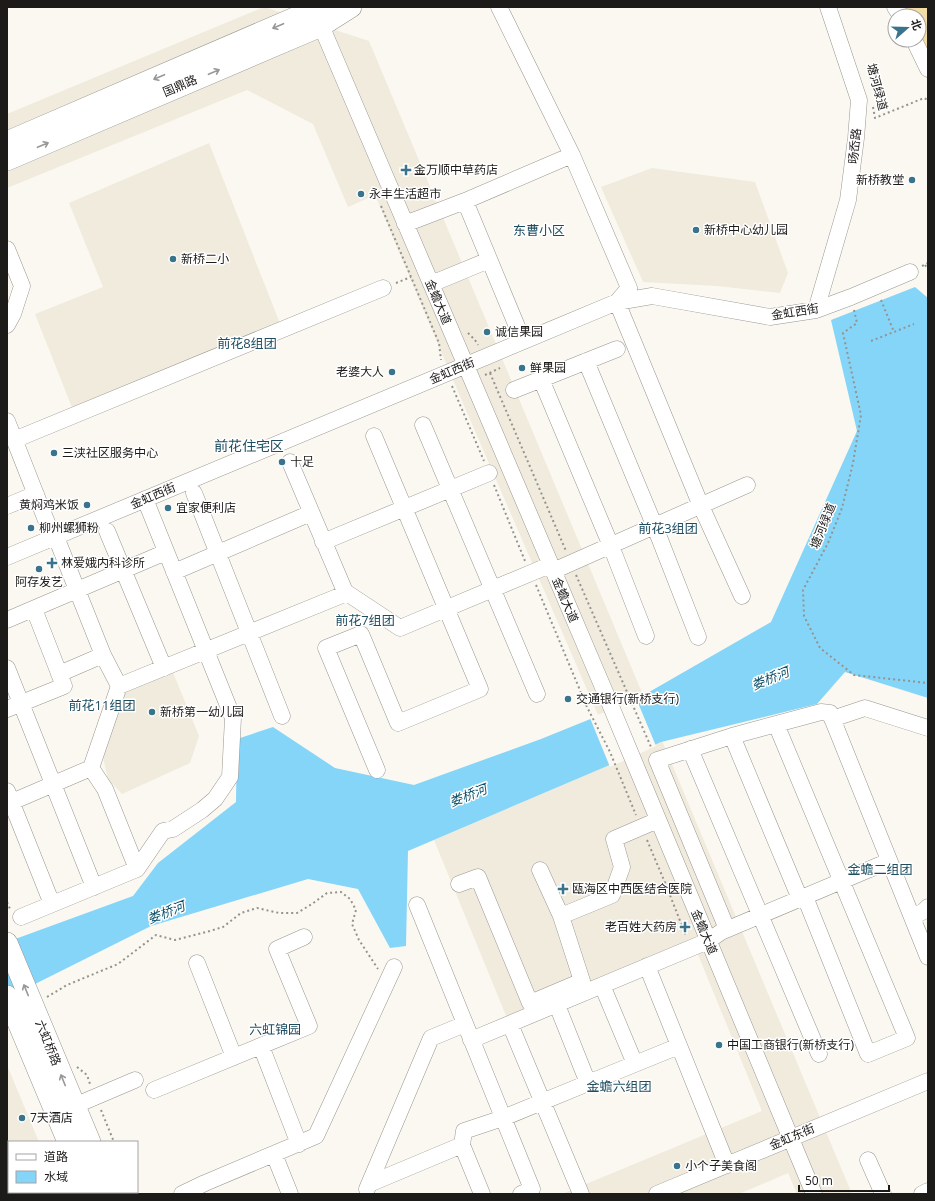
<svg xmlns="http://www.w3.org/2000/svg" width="935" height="1201" viewBox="0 0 935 1201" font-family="'Open Sans','Noto Sans SC',sans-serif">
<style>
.built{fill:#f0ebdd}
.green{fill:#f2dda4}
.water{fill:#85d5f9}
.pier{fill:#faf8f1}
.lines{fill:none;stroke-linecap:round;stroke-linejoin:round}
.minor-casing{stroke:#999690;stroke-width:17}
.major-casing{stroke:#999690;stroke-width:22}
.path{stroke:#94938e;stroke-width:2;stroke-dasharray:2 3;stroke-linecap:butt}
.minor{stroke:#fff;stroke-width:16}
.major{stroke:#fff;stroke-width:21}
.oneway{stroke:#999898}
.poi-dot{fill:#39738c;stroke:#fff;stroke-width:1.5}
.labels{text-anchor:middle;stroke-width:3;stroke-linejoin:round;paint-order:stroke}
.street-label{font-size:12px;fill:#1c1b19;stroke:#fff}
.poi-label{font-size:12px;fill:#1c1b19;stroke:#fff;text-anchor:start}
.neighbourhood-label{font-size:13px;fill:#1e4d60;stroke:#fff}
.water-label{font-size:13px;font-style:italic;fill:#0d5069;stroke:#fff}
.quarter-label{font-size:14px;fill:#1e4d60;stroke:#fff}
</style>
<rect width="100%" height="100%" fill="#faf8f1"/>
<!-- built -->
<path class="built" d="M 264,7 L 369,41 L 852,1194 L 797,1194 L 788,1173 L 739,1194 L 562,1194 L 762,1111 L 692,940 L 507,1018 L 434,840 L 618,761 L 462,401 L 375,195 L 348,207 L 313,124 L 247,90 L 7,188 L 7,114 Z
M 209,143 L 281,326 L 73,410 L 35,314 L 103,287 L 69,203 Z
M 652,168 L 755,182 L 788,273 L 780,293 L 717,286 L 643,282 L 601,187 Z
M 172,670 L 199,736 L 190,763 L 122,794 L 108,779 L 101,749 L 125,688 Z
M 7,1065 L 39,1142 L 9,1142 L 9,1192 L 59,1192 L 60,1194 L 7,1194 Z"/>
<!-- green -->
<path class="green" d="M 901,7 L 928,7 L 928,74 L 919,40 L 919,16 L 906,16 Z"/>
<!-- water -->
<path class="water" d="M 915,287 L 928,298 L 928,698 L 845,672 L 817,704 L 661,742 L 619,761 L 408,851 L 406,946 L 390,948 L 358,889 L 308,879 L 151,926 L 7,998 L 7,942 L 133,896 L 158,863 L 236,802 L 237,739 L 273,727 L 335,768 L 414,785 L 541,739 L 630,703 L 771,622 L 857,431 L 831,320 Z"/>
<!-- pier -->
<path class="pier" d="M 636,698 L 656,746 L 610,767 L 590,718 L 629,702 Z"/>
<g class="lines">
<!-- minor casing -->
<g class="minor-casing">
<path id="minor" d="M 499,7 L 572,155 L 629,288 L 617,302
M 895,7 L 901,16
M 317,16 L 605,692 L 814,1194
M 914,40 L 928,69
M 465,201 L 523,341
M 405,224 L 465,201 L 572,155
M 7,249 L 22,286 L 13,314 L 7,325
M 431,284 L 489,260
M 617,302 L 701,506 L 742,596
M 816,310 L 848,200 L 856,138 L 859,100 L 828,7
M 586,361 L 655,527 L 698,637
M 541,379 L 611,546 L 646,636
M 514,390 L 617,349
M 7,421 L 53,538
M 423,425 L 537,694
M 374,436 L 480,689 L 398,723 L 361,634 L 326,648 L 377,770
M 14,440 L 383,288
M 290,462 L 346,594
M 194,493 L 282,716
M 7,506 L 36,494
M 107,531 L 164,668
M 56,537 L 103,655 L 119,686
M 323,542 L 489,473
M 7,557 L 617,302 L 652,296 L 770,317 L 816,310 L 851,297 L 910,272
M 553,571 L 747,485
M 174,572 L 311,513
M 7,620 L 166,552
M 7,668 L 94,887
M 59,674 L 103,655
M 7,709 L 64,686 L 34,609
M 832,719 L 865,708 L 928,728
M 776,724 L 907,1038 L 868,1054 L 805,897
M 732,736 L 800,899
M 690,749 L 819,1054
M 91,768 L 105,789 L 137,869 L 163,831 L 173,829 L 202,810 L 215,799 L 230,777 L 233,718 L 145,499
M 7,791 L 52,904
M 7,804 L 91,768 L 119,686 L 347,593 L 400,628 L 550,565
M 459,884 L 478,877 L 530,1003 L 582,981 L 561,916 L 540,870
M 417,905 L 532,1189 L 521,1194
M 561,916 L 612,895 L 622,867 L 614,839 L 658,820
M 21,917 L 137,869
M 912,917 L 924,911 L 928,907
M 727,929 L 657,760 L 732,736 L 821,712 L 830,713 L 928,957
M 197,963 L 234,1057
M 647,966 L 727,1165
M 602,985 L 635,1064
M 557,1005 L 588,1083 L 679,1046
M 510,1024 L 581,1194
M 471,1040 L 708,941 L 721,932 L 889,861
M 261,1046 L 299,1144
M 154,1090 L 309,1026 L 277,949 L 304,937
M 74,1106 L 135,1080
M 462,1145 L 482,1194
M 274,1154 L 290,1194
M 868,1160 L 883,1194
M 369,1184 L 462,1145 L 464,1131 L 503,1118 L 588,1083
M 367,1189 L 431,1038 L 465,1024
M 182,1194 L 205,1183 L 316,1136 L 394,967
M 657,1194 L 928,1081
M 922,1194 L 928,1191"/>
</g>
<!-- major casing -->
<g class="major-casing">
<path id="major" d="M 7,142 L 320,7
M 7,160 L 321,26 L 351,7
M 7,943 L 90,1142
M 7,996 L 68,1142
M 90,1192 L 90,1194
M 111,1192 L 112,1194"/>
</g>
<!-- path -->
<path class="path" d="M 873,107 L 875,118 L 924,98 L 928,100
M 381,206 L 439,343 L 441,360
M 925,265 L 928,269
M 922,266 L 928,263
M 396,283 L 411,277
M 881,300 L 894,332
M 854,310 L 857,323 L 843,333 L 861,415 L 853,463 L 842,508 L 828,543 L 803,590 L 804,616 L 820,648 L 854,675 L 928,683
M 468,333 L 475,340 L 478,345
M 871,341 L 914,324
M 490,373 L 566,551
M 485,375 L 500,368
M 452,386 L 484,461
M 494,485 L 525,561
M 576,575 L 651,747
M 536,585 L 587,707 L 610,752 L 636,815
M 647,840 L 666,885 L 686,936
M 7,902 L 10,909
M 47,997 L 67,985 L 118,964 L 156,935 L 175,940 L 210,931 L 223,927 L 241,913 L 257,908 L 279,913 L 297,913 L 312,904 L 327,893 L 341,892 L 350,899 L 356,910 L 352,924 L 359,940 L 378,969
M 77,1067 L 87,1075 L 90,1084
M 101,1110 L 114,1142
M 135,1192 L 136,1194"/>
<!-- minor -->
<use href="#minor" class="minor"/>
<!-- major -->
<use href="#major" class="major"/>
</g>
<!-- one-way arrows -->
<defs><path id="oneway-shaft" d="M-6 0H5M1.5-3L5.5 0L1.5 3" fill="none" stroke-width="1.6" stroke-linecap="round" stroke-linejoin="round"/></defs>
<g class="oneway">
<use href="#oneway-shaft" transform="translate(278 26) rotate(157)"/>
<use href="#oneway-shaft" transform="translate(214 72) rotate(-23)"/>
<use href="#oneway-shaft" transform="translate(159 77) rotate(157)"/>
<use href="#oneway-shaft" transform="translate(43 145) rotate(-23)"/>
<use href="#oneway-shaft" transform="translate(26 990) rotate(-112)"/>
<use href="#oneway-shaft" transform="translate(63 1080) rotate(-112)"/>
</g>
<!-- markers -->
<g class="poi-dot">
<path d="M404 164h4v4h4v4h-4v4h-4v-4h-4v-4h4z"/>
<circle cx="912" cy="180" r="4"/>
<circle cx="361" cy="194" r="4"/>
<circle cx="696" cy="230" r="4"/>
<circle cx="173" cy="259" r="4"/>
<circle cx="487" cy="332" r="4"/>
<circle cx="522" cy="368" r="4"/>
<circle cx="392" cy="372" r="4"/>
<circle cx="54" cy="453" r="4"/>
<circle cx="282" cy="462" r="4"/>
<circle cx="87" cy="505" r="4"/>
<circle cx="168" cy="508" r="4"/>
<circle cx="31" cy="528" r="4"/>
<path d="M50 557h4v4h4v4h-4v4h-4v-4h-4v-4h4z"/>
<circle cx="39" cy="569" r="4"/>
<circle cx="568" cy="699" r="4"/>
<circle cx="152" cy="712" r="4"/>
<path d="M561 883h4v4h4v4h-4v4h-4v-4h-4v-4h4z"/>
<path d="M683 921h4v4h4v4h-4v4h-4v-4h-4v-4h4z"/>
<circle cx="719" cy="1045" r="4"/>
<circle cx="22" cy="1118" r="4"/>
<circle cx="677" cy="1166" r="4"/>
</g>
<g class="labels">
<!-- street labels -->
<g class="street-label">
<text transform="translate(180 86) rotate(-23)" y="4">国鼎路</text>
<text transform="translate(877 87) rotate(75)" y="4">塘河绿道</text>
<text transform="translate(855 146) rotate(-84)" y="4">旸岙路</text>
<text transform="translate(438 302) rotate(67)" y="4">金蟾大道</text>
<text transform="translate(795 312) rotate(-9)" y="4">金虹西街</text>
<text transform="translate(452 371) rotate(-23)" y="4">金虹西街</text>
<text transform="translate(153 496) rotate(-23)" y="4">金虹西街</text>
<text transform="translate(823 526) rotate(-68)" y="4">塘河绿道</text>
<text transform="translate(565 600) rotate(67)" y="4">金蟾大道</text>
<text transform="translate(704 932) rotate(67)" y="4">金蟾大道</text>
<text transform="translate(48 1043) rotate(68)" y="4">六虹桥路</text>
<text transform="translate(792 1137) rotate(-23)" y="4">金虹东街</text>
</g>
<!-- poi labels -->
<g class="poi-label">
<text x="414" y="174">金万顺中草药店</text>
<text x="904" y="184" text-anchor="end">新桥教堂</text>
<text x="369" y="198">永丰生活超市</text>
<text x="704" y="234">新桥中心幼儿园</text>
<text x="181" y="263">新桥二小</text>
<text x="495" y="336">诚信果园</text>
<text x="530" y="372">鲜果园</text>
<text x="384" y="376" text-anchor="end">老婆大人</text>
<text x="62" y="457">三浃社区服务中心</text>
<text x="290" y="466">十足</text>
<text x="79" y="509" text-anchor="end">黄焖鸡米饭</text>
<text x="176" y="512">宜家便利店</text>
<text x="39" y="532">柳州螺狮粉</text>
<text x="61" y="567">林爱娥内科诊所</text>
<text x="39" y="586" text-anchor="middle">阿存发艺</text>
<text x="576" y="703">交通银行(新桥支行)</text>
<text x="160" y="716">新桥第一幼儿园</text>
<text x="572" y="893">瓯海区中西医结合医院</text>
<text x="677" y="931" text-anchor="end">老百姓大药房</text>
<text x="727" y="1049">中国工商银行(新桥支行)</text>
<text x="30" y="1122">7天酒店</text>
<text x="685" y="1170">小个子美食阁</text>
</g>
<!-- neighbourhood labels -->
<g class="neighbourhood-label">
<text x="539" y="235">东曹小区</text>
<text x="247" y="348">前花8组团</text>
<text x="668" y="533">前花3组团</text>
<text x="365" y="625">前花7组团</text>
<text x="102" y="710">前花11组团</text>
<text x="880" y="874">金蟾二组团</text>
<text x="275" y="1034">六虹锦园</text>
<text x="619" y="1091">金蟾六组团</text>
</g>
<!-- water labels -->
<g class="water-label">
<text transform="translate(770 678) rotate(-22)" y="5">娄桥河</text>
<text transform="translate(468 795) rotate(-21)" y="5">娄桥河</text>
<text transform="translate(166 912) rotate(-21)" y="5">娄桥河</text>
</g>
<!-- quarter labels -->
<g class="quarter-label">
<text x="249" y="451">前花住宅区</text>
</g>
</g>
<!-- border -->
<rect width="935" height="1201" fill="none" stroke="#1c1b19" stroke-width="16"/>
<!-- legend -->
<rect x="8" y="1141" width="130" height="52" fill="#ffffff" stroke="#a4a4a3"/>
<rect x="16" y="1154" width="20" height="6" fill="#ffffff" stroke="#a4a4a3"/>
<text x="44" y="1161" font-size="12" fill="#1c1b19">道路</text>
<rect x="16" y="1171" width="20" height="12" fill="#85d5f9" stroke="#a4a4a3"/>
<text x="44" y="1181" font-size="12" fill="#1c1b19">水域</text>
<!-- north arrow -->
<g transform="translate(907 28) rotate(70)"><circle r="19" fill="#ffffff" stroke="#a4a4a3"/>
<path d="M0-3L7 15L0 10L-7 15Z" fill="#39738c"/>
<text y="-6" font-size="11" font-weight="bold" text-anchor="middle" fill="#1c1b19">北</text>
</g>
<!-- scale -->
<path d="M799 1185v6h90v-6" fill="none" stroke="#1c1b19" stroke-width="2"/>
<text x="805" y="1185" font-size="12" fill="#1c1b19" stroke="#ffffff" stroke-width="3" paint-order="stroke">50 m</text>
</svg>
